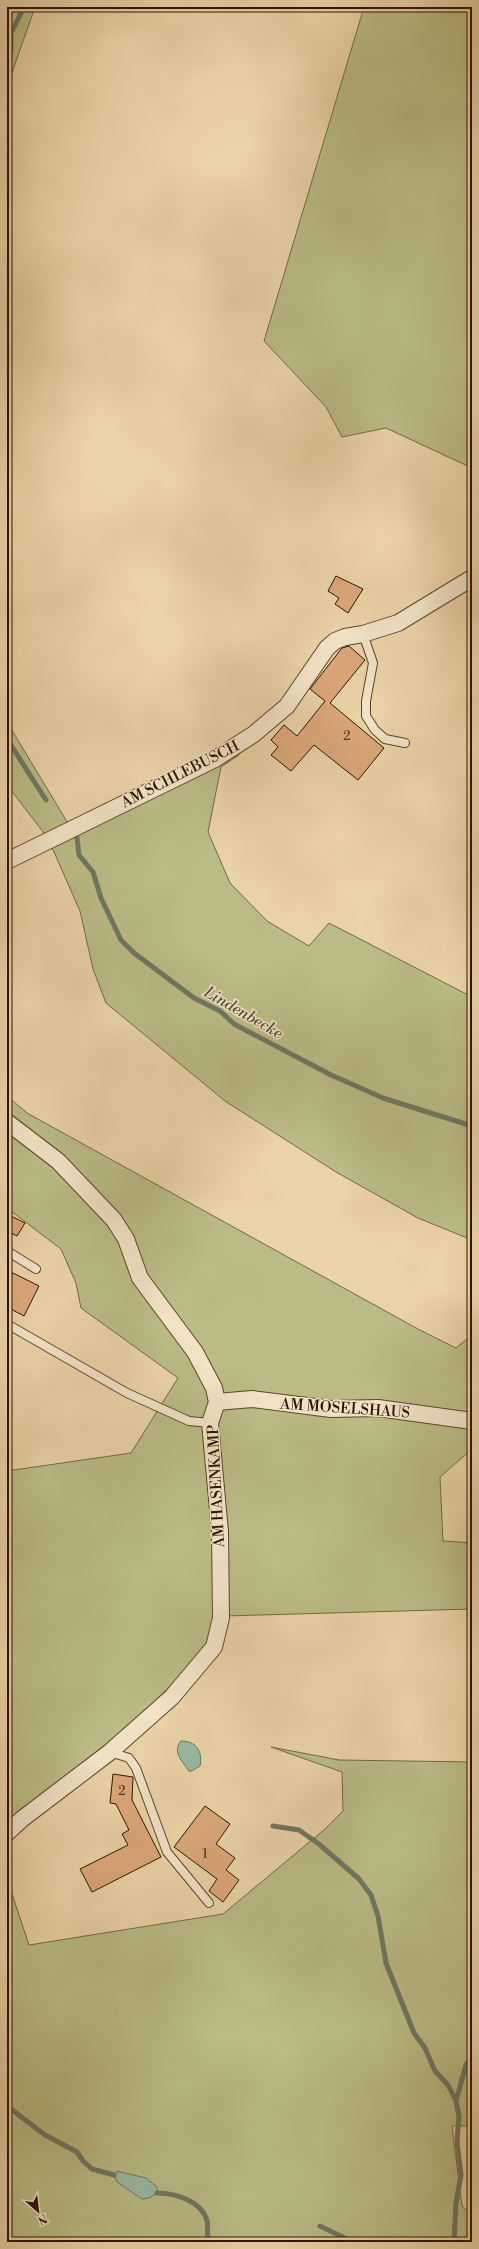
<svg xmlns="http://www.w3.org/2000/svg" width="479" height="2249" viewBox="0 0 479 2249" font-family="'Libre Bodoni',serif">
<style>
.green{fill:#babb85;stroke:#746842}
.water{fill:#99b9a2;stroke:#6e7761}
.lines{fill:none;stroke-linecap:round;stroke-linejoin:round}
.stream{stroke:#6e7761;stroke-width:5}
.building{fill:#dba77a;stroke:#2d1400}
.lane-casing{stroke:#5c442a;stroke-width:10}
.street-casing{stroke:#5c442a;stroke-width:18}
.lane{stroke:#f1e2c6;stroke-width:8}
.street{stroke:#f1e2c6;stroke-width:16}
.labels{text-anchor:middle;stroke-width:3;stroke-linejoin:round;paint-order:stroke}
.number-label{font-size:13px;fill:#58391e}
.street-label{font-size:15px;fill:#2d1400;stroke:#f1e2c6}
.water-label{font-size:16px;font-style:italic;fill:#534e39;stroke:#f1e2c6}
</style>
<rect width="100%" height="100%" fill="#ead3a7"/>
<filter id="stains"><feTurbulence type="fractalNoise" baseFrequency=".005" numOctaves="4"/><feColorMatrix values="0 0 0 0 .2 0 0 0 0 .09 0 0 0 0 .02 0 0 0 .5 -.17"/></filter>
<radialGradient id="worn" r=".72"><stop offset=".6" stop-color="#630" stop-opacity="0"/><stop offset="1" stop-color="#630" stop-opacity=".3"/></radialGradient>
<!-- green -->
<path class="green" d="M 7,7 L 35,7 L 7,87 Z
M 364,7 L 472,7 L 472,468 L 386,428 L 342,437 L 326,407 L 264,341 Z
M 7,722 L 69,825 L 47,837 L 7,785 Z
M 237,751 L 239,755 L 221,767 L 208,832 L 230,883 L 267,921 L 309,946 L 329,923 L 472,997 L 472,1240 L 418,1218 L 336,1172 L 225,1101 L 106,1003 L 93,969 L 80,911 L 50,843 Z
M 7,1096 L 27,1113 L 418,1329 L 456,1348 L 472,1335 L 472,1449 L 440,1477 L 443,1541 L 472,1543 L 472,1609 L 225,1616 L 217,1619 L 207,1650 L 186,1671 L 113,1741 L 7,1825 L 7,1471 L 131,1453 L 178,1378 L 81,1308 L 76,1283 L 61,1249 L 7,1208 Z
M 271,1747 L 339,1760 L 472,1762 L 472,2126 L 452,2126 L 462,2206 L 472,2215 L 472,2242 L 7,2242 L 7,1879 L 29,1945 L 223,1914 L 325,1829 L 343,1811 L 342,1772 Z"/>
<!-- water -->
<path class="water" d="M 181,1741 C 196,1741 203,1751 200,1766 L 192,1771 L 189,1771 C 182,1761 172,1752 181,1741 Z
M 117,2171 L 146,2178 L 157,2187 L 157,2193 L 149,2198 L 142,2199 L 117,2182 L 114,2175 Z"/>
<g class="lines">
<!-- stream -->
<path class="stream" d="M 7,65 L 11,50 L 11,33 L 24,7
M 7,739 L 46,800
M 77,838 L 79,855 L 93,872 L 101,898 L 121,940 L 134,953 L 194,998 L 220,1011 L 234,1024 L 331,1075 L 383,1098 L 472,1126
M 273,1826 L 299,1830 L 319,1844 L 359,1879 L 371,1895 L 378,1916 L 386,1963 L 414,2033 L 425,2048 L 435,2071 L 448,2085 L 456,2101 L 459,2116 L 457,2142 L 461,2175 L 456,2203 L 454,2242
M 456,2101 L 466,2065 L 472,2058
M 7,2106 L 45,2135 L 77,2152 L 83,2161 L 92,2169 L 114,2175
M 157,2193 C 175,2193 202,2201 207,2221 C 209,2229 205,2235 210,2242
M 320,2226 L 353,2242"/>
</g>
<!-- building -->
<path class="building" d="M 336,576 L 363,589 L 348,613 L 335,604 L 339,598 L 328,591 Z
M 349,646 L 365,660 L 330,703 L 384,748 L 358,780 L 314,745 L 291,771 L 271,755 L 278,747 L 271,740 L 284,725 L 297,736 L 325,701 L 310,689 L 342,648 Z
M 7,1214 L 25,1223 L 17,1236 L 7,1231 Z
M 7,1270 L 39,1286 L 24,1316 L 7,1307 Z
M 113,1774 L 133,1777 L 132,1800 L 161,1857 L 92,1892 L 80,1869 L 128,1845 L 122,1834 L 129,1830 L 116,1804 L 110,1803 Z
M 205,1806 L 230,1824 L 216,1844 L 235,1858 L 226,1870 L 239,1880 L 223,1902 L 209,1891 L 217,1879 L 174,1847 Z"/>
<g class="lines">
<!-- lane casing -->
<g class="lane-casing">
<path id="lane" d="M 363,634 L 373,663 L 366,701 L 366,716 L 375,730 L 385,739 L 405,743
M 7,1251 L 36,1269
M 7,1324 L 127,1393 L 189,1421 L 210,1423
M 110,1752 L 129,1758 L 136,1768 L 167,1852 L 209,1903"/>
</g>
<!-- street casing -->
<g class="street-casing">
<path id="street" d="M 7,861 L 215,759 L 254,734 L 287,706 L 327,648 L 335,641 L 345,637 L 363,634 L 398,623 L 472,578
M 7,1122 L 58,1161 L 114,1220 L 126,1239 L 140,1278 L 195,1352 L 214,1388 L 217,1402 L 210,1423 L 220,1532 L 221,1618 L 214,1647 L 172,1697 L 110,1752 L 22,1819 L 7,1833
M 217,1402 L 252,1399 L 331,1409 L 378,1408 L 472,1421"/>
</g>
<!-- lane -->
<use href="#lane" class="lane"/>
<!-- street -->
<use href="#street" class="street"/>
</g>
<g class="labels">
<!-- number labels -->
<g class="number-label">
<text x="347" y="740">2</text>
<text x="122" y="1795">2</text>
<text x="205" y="1858">1</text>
</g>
<!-- street labels -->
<g class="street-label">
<text transform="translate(180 774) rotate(-27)" y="5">AM SCHLEBUSCH</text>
<text transform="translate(345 1408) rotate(4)" y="5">AM MOSELSHAUS</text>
<text transform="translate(216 1486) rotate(-93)" y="5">AM HASENKAMP</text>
</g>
<!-- water labels -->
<g class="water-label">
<text transform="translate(244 1012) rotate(30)" y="6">Lindenbecke</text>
</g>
</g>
<!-- margin -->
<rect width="479" height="2249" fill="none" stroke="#ead3a7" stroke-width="24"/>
<rect x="8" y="8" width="463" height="2233" fill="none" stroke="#2d1400" stroke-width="2"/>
<rect x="12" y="12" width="455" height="2225" fill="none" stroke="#2d1400"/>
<!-- north arrow -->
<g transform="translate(38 2211) rotate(152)" stroke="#f1e2c6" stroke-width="3" paint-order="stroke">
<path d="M0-3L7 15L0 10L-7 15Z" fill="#2d1400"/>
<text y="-6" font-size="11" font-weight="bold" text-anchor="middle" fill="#2d1400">N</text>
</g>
<rect width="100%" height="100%" filter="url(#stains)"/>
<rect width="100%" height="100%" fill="url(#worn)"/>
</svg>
